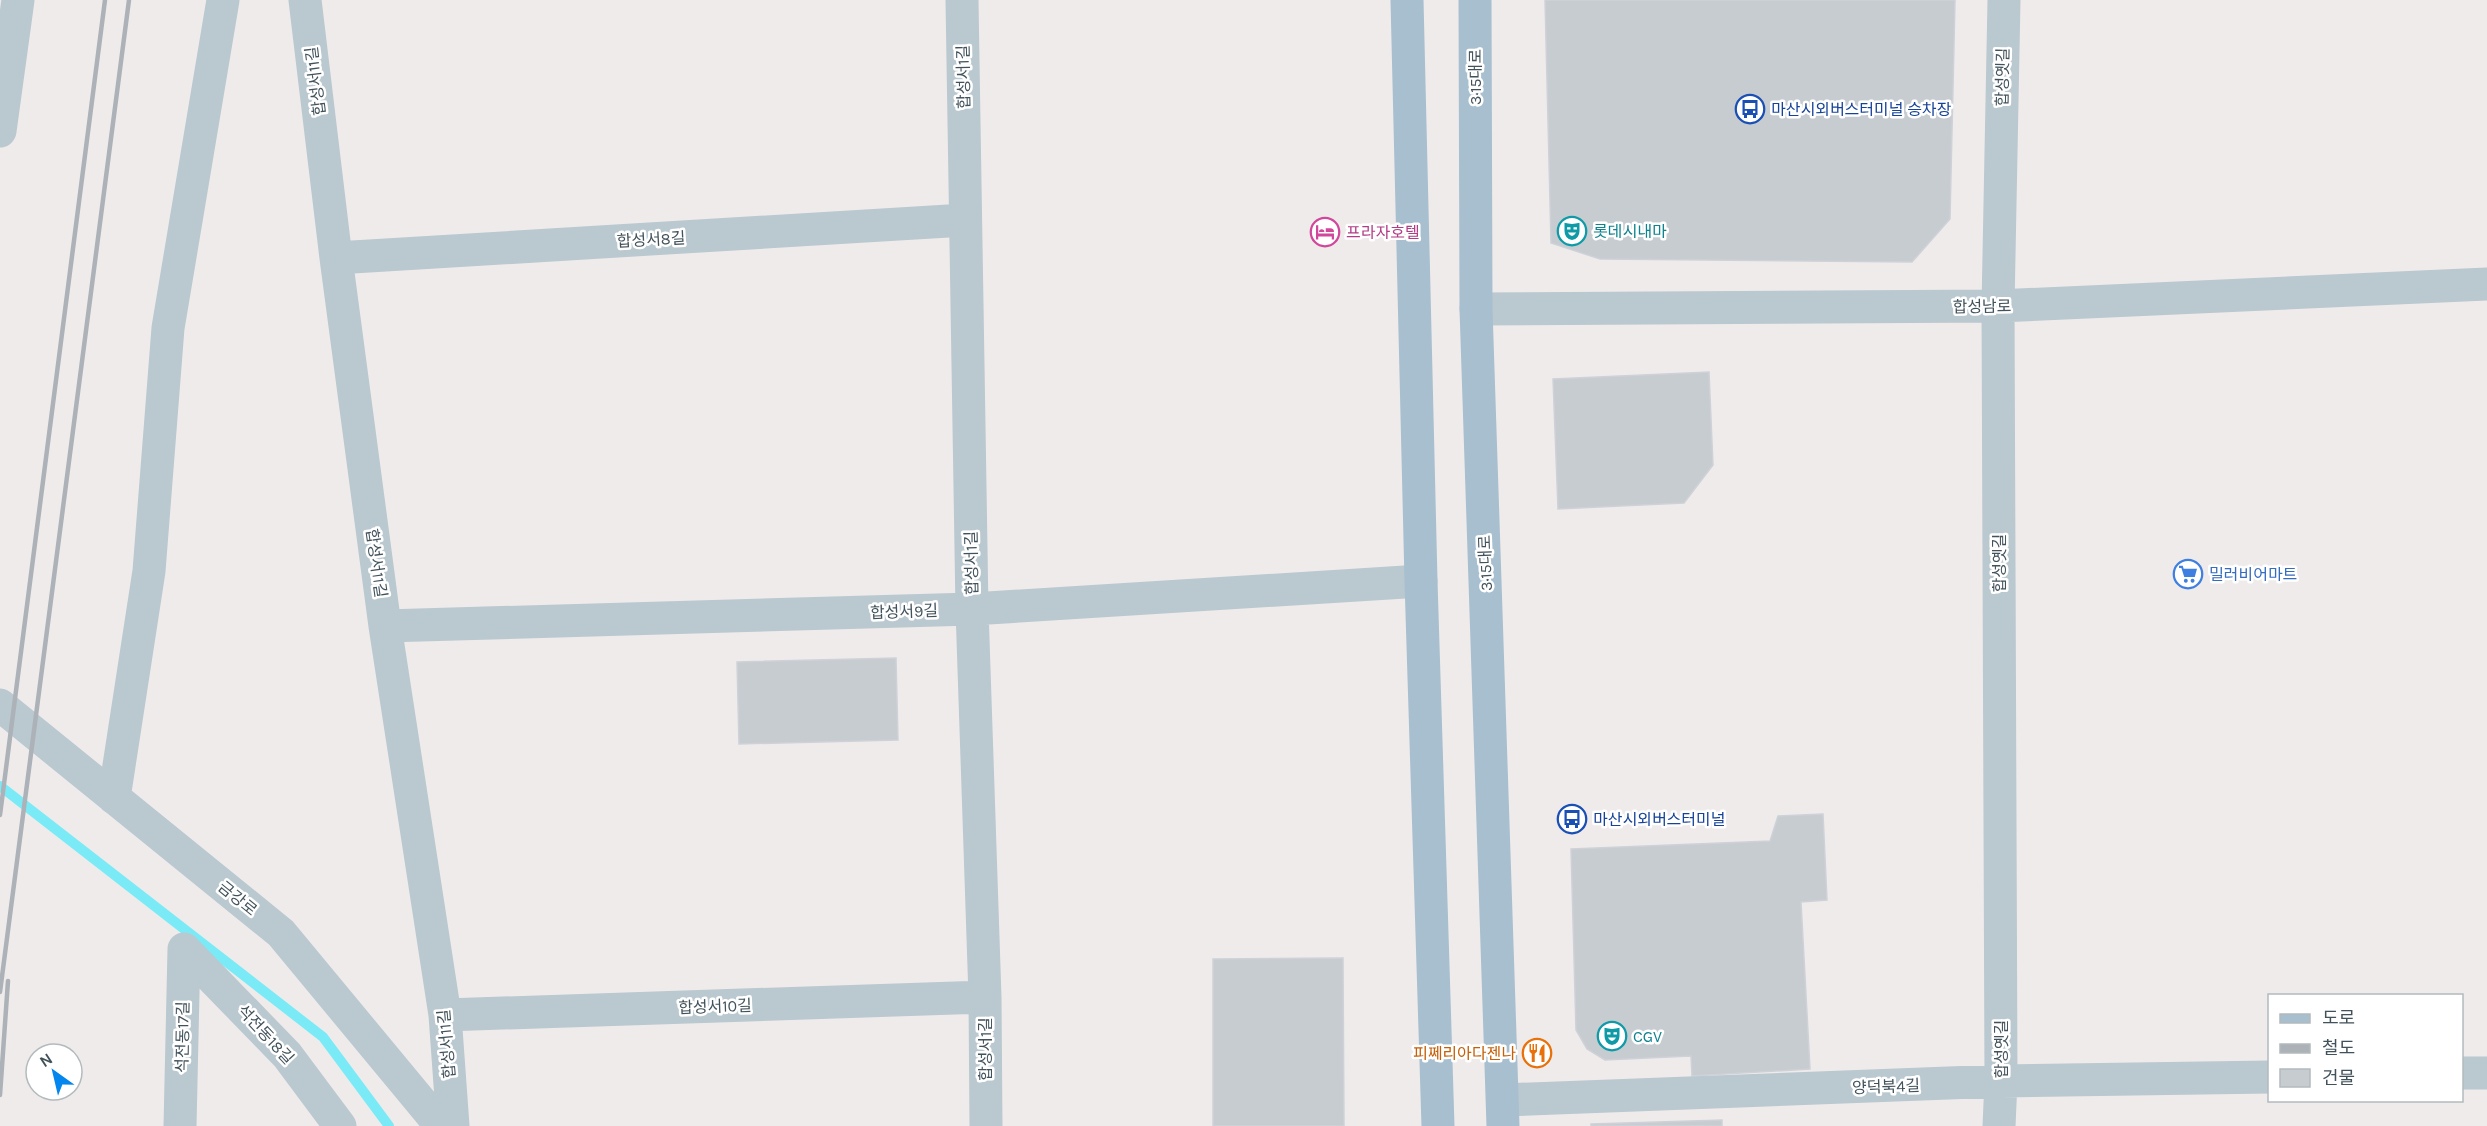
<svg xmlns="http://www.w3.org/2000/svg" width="2487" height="1126" viewBox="0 0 2487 1126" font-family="Karla,'Noto Sans KR',sans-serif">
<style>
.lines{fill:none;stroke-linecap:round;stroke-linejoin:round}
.stream{stroke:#7aeaf6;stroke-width:10}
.building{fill:#c7ccd1;stroke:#ced2d8;stroke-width:1.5}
.street{stroke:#bac8d0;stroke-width:33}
.primary{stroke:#a7bfcf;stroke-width:33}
.rail{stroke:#acb2b7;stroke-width:4.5}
.labels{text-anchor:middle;stroke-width:5;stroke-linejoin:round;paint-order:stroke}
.street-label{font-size:16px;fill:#42525b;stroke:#fff}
.transit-label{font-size:16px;fill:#164399;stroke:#fff;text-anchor:start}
.culture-label{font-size:16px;fill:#0d838f;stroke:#fff;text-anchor:start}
.hotel-label{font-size:16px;fill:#b23c85;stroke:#fff;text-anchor:start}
.shop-label{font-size:16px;fill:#366cbe;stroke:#fff;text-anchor:start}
.food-label{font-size:16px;fill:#c56008;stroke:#fff;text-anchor:end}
</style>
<rect width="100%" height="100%" fill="#efebeb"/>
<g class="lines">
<!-- stream -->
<path class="stream" d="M 0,786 L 323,1037 L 389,1126"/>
</g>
<!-- building -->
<path class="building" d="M 1545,0 L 1955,0 L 1950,219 L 1912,262 L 1600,259 L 1551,243 Z
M 1709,372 L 1713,465 L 1684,503 L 1558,509 L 1553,379 Z
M 896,658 L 898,740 L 739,744 L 737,662 Z
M 1823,814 L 1827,900 L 1801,902 L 1810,1069 L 1692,1076 L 1691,1056 L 1605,1060 L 1587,1049 L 1576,1030 L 1571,849 L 1770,841 L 1778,816 Z
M 1343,958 L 1344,1126 L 1213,1126 L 1213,959 Z
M 1722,1120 L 1722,1126 L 1591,1126 L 1591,1124 Z"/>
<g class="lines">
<!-- street -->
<path class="street" d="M 305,0 L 336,258 L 385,626 L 445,1015 L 453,1126
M 962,0 L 972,609 L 985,997 L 986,1126
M 0,131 L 18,0
M 336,258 L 965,220
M 1476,309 L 1998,306 L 2487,284
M 385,626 L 972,609 L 1421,581
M 0,705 L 281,933 L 441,1126
M 114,798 L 149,571 L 168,328 L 223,0
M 184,949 L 287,1055 L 340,1126
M 445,1015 L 985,997
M 2462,1073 L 2487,1073
M 1503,1100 L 2001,1081 L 2270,1077
M 180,1126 L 184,949
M 1999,1126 L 2001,1081 L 1998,306 L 2004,0"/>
<!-- primary -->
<path class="primary" d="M 1407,0 L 1421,581 L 1438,1126
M 1475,0 L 1476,309 L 1503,1126"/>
<!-- rail -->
<path class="rail" d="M 0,815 L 105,0
M 0,992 L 129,0
M 0,1095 L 8,981"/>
</g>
<!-- icons -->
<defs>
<g id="bus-ring" transform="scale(1.5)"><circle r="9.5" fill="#fff" stroke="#1a4fb4" stroke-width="1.5"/><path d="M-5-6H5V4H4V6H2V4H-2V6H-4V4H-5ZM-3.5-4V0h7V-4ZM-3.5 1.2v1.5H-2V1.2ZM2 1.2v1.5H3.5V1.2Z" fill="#1a4fb4"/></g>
<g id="theatre-ring" transform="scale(1.5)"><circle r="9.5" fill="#fff" stroke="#0f9aa8" stroke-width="1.5"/><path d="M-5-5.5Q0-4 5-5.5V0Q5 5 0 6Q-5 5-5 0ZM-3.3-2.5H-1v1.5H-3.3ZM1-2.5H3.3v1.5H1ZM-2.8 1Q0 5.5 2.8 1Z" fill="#0f9aa8"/></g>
<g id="hotel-ring" transform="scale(1.5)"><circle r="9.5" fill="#fff" stroke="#d1479c" stroke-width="1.5"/><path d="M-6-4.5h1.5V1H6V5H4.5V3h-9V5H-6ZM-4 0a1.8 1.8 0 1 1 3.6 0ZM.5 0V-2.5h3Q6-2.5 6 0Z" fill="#d1479c"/></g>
<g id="supermarket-ring" transform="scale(1.5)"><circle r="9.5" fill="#fff" stroke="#3f7fe0" stroke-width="1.5"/><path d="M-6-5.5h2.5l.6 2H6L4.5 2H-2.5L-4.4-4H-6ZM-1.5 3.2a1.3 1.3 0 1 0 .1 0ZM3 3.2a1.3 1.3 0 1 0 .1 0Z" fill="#3f7fe0"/></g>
<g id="restaurant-ring" transform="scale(1.5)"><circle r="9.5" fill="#fff" stroke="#e8710a" stroke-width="1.5"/><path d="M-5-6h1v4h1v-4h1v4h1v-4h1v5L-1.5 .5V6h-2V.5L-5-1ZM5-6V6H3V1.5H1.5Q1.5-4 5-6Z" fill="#e8710a"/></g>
</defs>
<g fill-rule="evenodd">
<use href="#bus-ring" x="1750" y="109"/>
<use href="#theatre-ring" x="1572" y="231"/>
<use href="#hotel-ring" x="1325" y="232"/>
<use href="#supermarket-ring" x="2188" y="574"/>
<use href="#bus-ring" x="1572" y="819"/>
<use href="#theatre-ring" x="1612" y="1036"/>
<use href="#restaurant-ring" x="1537" y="1053"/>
</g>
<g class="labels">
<!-- street labels -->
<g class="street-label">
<text transform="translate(963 77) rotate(-91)" y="6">합성서1길</text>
<text transform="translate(1475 77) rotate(-90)" y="6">3·15대로</text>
<text transform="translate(2002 77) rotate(-89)" y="6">합성옛길</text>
<text transform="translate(315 81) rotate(-97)" y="6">합성서11길</text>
<text transform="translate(651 239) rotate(-3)" y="6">합성서8길</text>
<text transform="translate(1982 306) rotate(-1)" y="6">합성남로</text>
<text transform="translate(377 563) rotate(82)" y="6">합성서11길</text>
<text transform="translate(971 563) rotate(-91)" y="6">합성서1길</text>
<text transform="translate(1485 563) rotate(-92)" y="6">3·15대로</text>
<text transform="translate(1999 563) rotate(-90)" y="6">합성옛길</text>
<text transform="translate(904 611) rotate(-2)" y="6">합성서9길</text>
<text transform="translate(238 898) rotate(39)" y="6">금강로</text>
<text transform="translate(715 1006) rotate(-2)" y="6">합성서10길</text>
<text transform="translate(266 1034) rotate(47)" y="6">석전동18길</text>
<text transform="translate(182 1037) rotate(-89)" y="6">석전동17길</text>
<text transform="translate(446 1044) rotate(-95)" y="6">합성서11길</text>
<text transform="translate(985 1049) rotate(-90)" y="6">합성서1길</text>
<text transform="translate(2001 1049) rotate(-90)" y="6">합성옛길</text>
<text transform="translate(1886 1086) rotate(-2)" y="6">양덕북4길</text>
</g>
<!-- transit labels -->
<g class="transit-label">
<text x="1771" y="115">마산시외버스터미널 승차장</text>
<text x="1593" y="825">마산시외버스터미널</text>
</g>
<!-- culture labels -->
<g class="culture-label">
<text x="1593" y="237">롯데시내마</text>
<text x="1633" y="1042">CGV</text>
</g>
<!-- hotel labels -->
<g class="hotel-label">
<text x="1346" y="238">프라자호텔</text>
</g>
<!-- shop labels -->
<g class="shop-label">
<text x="2209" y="580">밀러비어마트</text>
</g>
<!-- food labels -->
<g class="food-label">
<text x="1516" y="1059">피쩨리아다젠나</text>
</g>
</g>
<!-- legend -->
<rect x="2268" y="994" width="195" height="108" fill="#ffffff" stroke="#b3babd" stroke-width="1.5"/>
<rect x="2280" y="1014" width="30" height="9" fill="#a7bfcf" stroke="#b3babd" stroke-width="1.5"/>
<text x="2322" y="1024" font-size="18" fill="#42525b">도로</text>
<rect x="2280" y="1044" width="30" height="9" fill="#acb2b7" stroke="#b3babd" stroke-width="1.5"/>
<text x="2322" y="1054" font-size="18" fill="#42525b">철도</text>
<rect x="2280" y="1069" width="30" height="18" fill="#c7ccd1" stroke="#b3babd" stroke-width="1.5"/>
<text x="2322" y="1084" font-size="18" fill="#42525b">건물</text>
<!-- north arrow -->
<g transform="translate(54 1072) rotate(326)"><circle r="28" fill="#ffffff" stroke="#b3babd" stroke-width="1.5"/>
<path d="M0-4.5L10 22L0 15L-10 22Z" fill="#0486ef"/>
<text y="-9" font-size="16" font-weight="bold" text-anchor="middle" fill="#42525b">N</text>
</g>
</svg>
